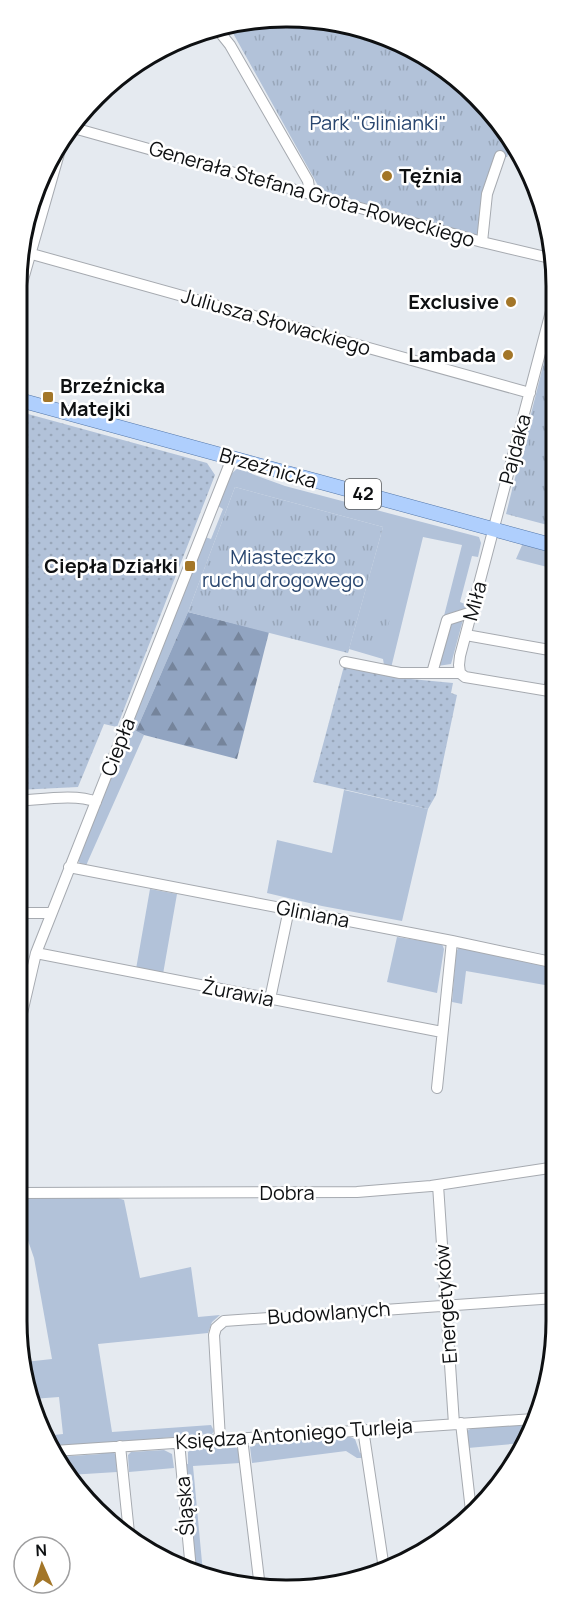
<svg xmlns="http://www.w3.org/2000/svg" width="573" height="1607" viewBox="0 0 573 1607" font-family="Manrope,sans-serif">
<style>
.grass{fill:#b2c2d9}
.forest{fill:url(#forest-firs)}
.park{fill:url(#park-tufts)}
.garden{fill:url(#garden-dots)}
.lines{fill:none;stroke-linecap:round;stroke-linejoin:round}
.minor-casing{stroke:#a6aab0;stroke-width:12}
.major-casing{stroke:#5477a9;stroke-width:15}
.minor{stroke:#fff;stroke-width:10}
.major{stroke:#afcffd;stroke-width:14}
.poi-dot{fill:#a37628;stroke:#fff;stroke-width:2}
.labels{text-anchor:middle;stroke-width:5;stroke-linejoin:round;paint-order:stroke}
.shield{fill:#fff;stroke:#565859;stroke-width:1.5}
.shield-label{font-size:18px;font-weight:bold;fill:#0e1012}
.park-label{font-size:20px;fill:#29466f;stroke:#fff}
.poi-label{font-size:20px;font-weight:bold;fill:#0e1012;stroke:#fff;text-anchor:end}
.street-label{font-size:20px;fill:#0e1012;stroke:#fff}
.rim{fill:none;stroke:#0e1012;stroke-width:3}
</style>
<defs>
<pattern id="forest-firs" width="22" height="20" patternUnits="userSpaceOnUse" patternTransform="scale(1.5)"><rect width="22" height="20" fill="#91a4c1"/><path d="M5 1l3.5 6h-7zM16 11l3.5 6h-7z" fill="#75849b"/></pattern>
<pattern id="park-tufts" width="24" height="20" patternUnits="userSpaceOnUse" patternTransform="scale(1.5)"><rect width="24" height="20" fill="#b2c2d9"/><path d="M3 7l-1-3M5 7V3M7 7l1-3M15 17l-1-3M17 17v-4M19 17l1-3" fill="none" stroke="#98a6b9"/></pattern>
<pattern id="garden-dots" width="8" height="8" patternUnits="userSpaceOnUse" patternTransform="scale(1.5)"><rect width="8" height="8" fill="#b2c2d9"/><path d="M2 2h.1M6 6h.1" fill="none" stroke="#98a6b9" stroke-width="1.8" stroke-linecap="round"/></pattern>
</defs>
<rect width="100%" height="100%" fill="#e5eaf0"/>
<!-- grass -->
<path class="grass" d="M 238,468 L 253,471 L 252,474 L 285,486 L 479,537 L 481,543 L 478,557 L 472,556 L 460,602 L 467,605 L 451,664 L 431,667 L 462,545 L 423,537 L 391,668 L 384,665 L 383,659 L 349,649 L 383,527 L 235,487 L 188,612 L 136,731 L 144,735 L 88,861 L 86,866 L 80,864 L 78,859 C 120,752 165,645 205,537 L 211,539 L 223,509 L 218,506 L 231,474 Z
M 523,543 L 555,552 L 555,569 L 516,559 Z
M 344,790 L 428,809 L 402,921 L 322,906 L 267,893 L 277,840 L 332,853 Z
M 150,889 L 177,894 L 163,974 L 136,969 Z
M 397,937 L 442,944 L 444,949 L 437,993 L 387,982 Z
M 459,947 L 556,968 L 556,987 L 466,971 L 462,1004 L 452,1002 L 456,952 Z
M 17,1198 L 118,1198 L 124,1200 L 140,1278 L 191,1267 L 198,1317 L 220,1315 L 212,1322 L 208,1333 L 98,1344 L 112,1432 L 211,1425 L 214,1431 L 212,1434 L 51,1447 L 45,1436 L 63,1434 L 59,1397 L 32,1399 L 25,1362 L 52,1359 L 34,1258 L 24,1229 L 17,1232 Z
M 524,1424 L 528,1428 L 523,1443 L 468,1448 L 467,1431 L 472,1428 Z
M 350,1437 L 355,1439 L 360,1453 L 362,1452 L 363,1458 L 357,1458 L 346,1451 L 252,1463 L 250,1447 L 253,1444 Z
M 228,1445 L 235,1446 L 238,1449 L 240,1463 L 193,1466 L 203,1573 L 195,1571 L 185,1464 L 188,1464 L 188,1452 L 194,1448 Z
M 164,1450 L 172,1454 L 174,1468 L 129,1472 L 128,1455 L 131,1452 Z
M 102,1452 L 114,1452 L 118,1461 L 116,1462 L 117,1472 L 69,1475 L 58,1457 L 101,1454 Z"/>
<!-- forest -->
<path class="forest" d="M 188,612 L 269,632 L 237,759 L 144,735 L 136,731 Z"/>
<!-- park -->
<path class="park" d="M 251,19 L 356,26 L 422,53 L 489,108 L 512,143 L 507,157 L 497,154 L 479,239 L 321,191 L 229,26 Z
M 554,322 L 555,527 L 506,514 Z
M 235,487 L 383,527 L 348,653 L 188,612 Z
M 367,612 L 390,619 L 380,652 L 357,646 Z"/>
<!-- garden -->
<path class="garden" d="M 17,411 L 207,463 L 215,475 L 117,727 L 104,724 L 78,787 L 17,790 Z
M 344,666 L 411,679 L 453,683 L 451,693 L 457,695 L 436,795 L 428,809 L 313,782 Z"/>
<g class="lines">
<!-- minor casing -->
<g class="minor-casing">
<path id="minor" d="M 218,30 L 230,45 L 308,181 L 310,194
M 70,127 L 482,242 L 554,259
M 482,242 L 487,194 L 500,156
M 21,251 L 530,393
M 16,304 L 62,143
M 466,635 L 555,651
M 345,662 L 400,673 L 460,673 L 465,677 L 555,692
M 432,673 L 447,620 L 472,612
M 460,673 L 459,665 L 460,656 L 554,300
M 549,691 L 555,658
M 16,801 C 38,800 77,793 96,802
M 69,867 L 452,941 L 556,963
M 16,913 L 51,913
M 36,953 L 442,1032
M 270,999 L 289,909
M 16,1039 L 36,953 L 232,458
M 437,1088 L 452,941
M 438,1185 L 454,1424
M 16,1193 L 357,1192 L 431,1186 L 556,1167
M 461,1423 L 471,1511
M 363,1429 L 384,1569
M 242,1438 L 260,1588
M 220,1439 L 214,1335 L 216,1328 L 224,1321 L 556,1298
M 179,1442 L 191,1570
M 120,1446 L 129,1533
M 54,1451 L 534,1419"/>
</g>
<!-- major casing -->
<g class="major-casing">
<path id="major" d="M 16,399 L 555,546"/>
</g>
<!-- minor -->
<use href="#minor" class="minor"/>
<!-- major -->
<use href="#major" class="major"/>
</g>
<!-- markers -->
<g class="poi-dot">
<circle cx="387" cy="176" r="6"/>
<circle cx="511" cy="302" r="6"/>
<circle cx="508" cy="355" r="6"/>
<rect x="42" y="391" width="12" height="12" rx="3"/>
<rect x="184" y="560" width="12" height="12" rx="3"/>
</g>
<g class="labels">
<!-- shield labels -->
<rect class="shield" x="345" y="479" width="36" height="30" rx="4.5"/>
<g class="shield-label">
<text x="363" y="500">42</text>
</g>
<!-- park labels -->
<g class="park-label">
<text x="378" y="130">Park "Glinianki"</text>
<text x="283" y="564">Miasteczko<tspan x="283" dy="23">ruchu drogowego</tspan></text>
</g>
<!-- poi labels -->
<g class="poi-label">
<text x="399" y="183" text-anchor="start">Tężnia</text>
<text x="499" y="309">Exclusive</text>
<text x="496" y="362">Lambada</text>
<text x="60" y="393" text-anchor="start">Brzeźnicka<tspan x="60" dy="23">Matejki</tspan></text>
<text x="178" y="573">Ciepła Działki</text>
</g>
<!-- street labels -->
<g class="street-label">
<text transform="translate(312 194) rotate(16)" y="7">Generała Stefana Grota-Roweckiego</text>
<text transform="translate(276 322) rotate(16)" y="7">Juliusza Słowackiego</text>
<text transform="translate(515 449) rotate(-75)" y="7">Pajdaka</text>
<text transform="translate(268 468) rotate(16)" y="7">Brzeźnicka</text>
<text transform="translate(475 601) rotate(-75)" y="7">Miła</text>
<text transform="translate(118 747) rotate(-69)" y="7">Ciepła</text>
<text transform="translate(313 914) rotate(11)" y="7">Gliniana</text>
<text transform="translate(238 993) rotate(11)" y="7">Żurawia</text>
<text x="287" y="1200">Dobra</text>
<text transform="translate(446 1304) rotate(-94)" y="7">Energetyków</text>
<text transform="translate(329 1313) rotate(-4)" y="7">Budowlanych</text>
<text transform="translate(294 1434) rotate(-4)" y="7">Księdza Antoniego Turleja</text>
<text transform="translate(185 1506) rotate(-95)" y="7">Śląska</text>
</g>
</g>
<!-- crop -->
<path d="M0 0H573V1607H0ZM286 27H287A259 259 0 0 1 546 286V1321A259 259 0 0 1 287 1580H286A259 259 0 0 1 27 1321V286A259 259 0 0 1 286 27Z" fill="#fff" fill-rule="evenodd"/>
<path class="rim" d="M286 27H287A259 259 0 0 1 546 286V1321A259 259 0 0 1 287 1580H286A259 259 0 0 1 27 1321V286A259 259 0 0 1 286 27Z"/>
<!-- north arrow -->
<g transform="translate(42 1565) rotate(357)"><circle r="28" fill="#ffffff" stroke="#9f9fa0" stroke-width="1.5"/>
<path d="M0-4.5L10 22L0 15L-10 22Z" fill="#a37628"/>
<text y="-9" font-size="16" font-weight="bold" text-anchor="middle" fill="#0e1012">N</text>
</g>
</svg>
